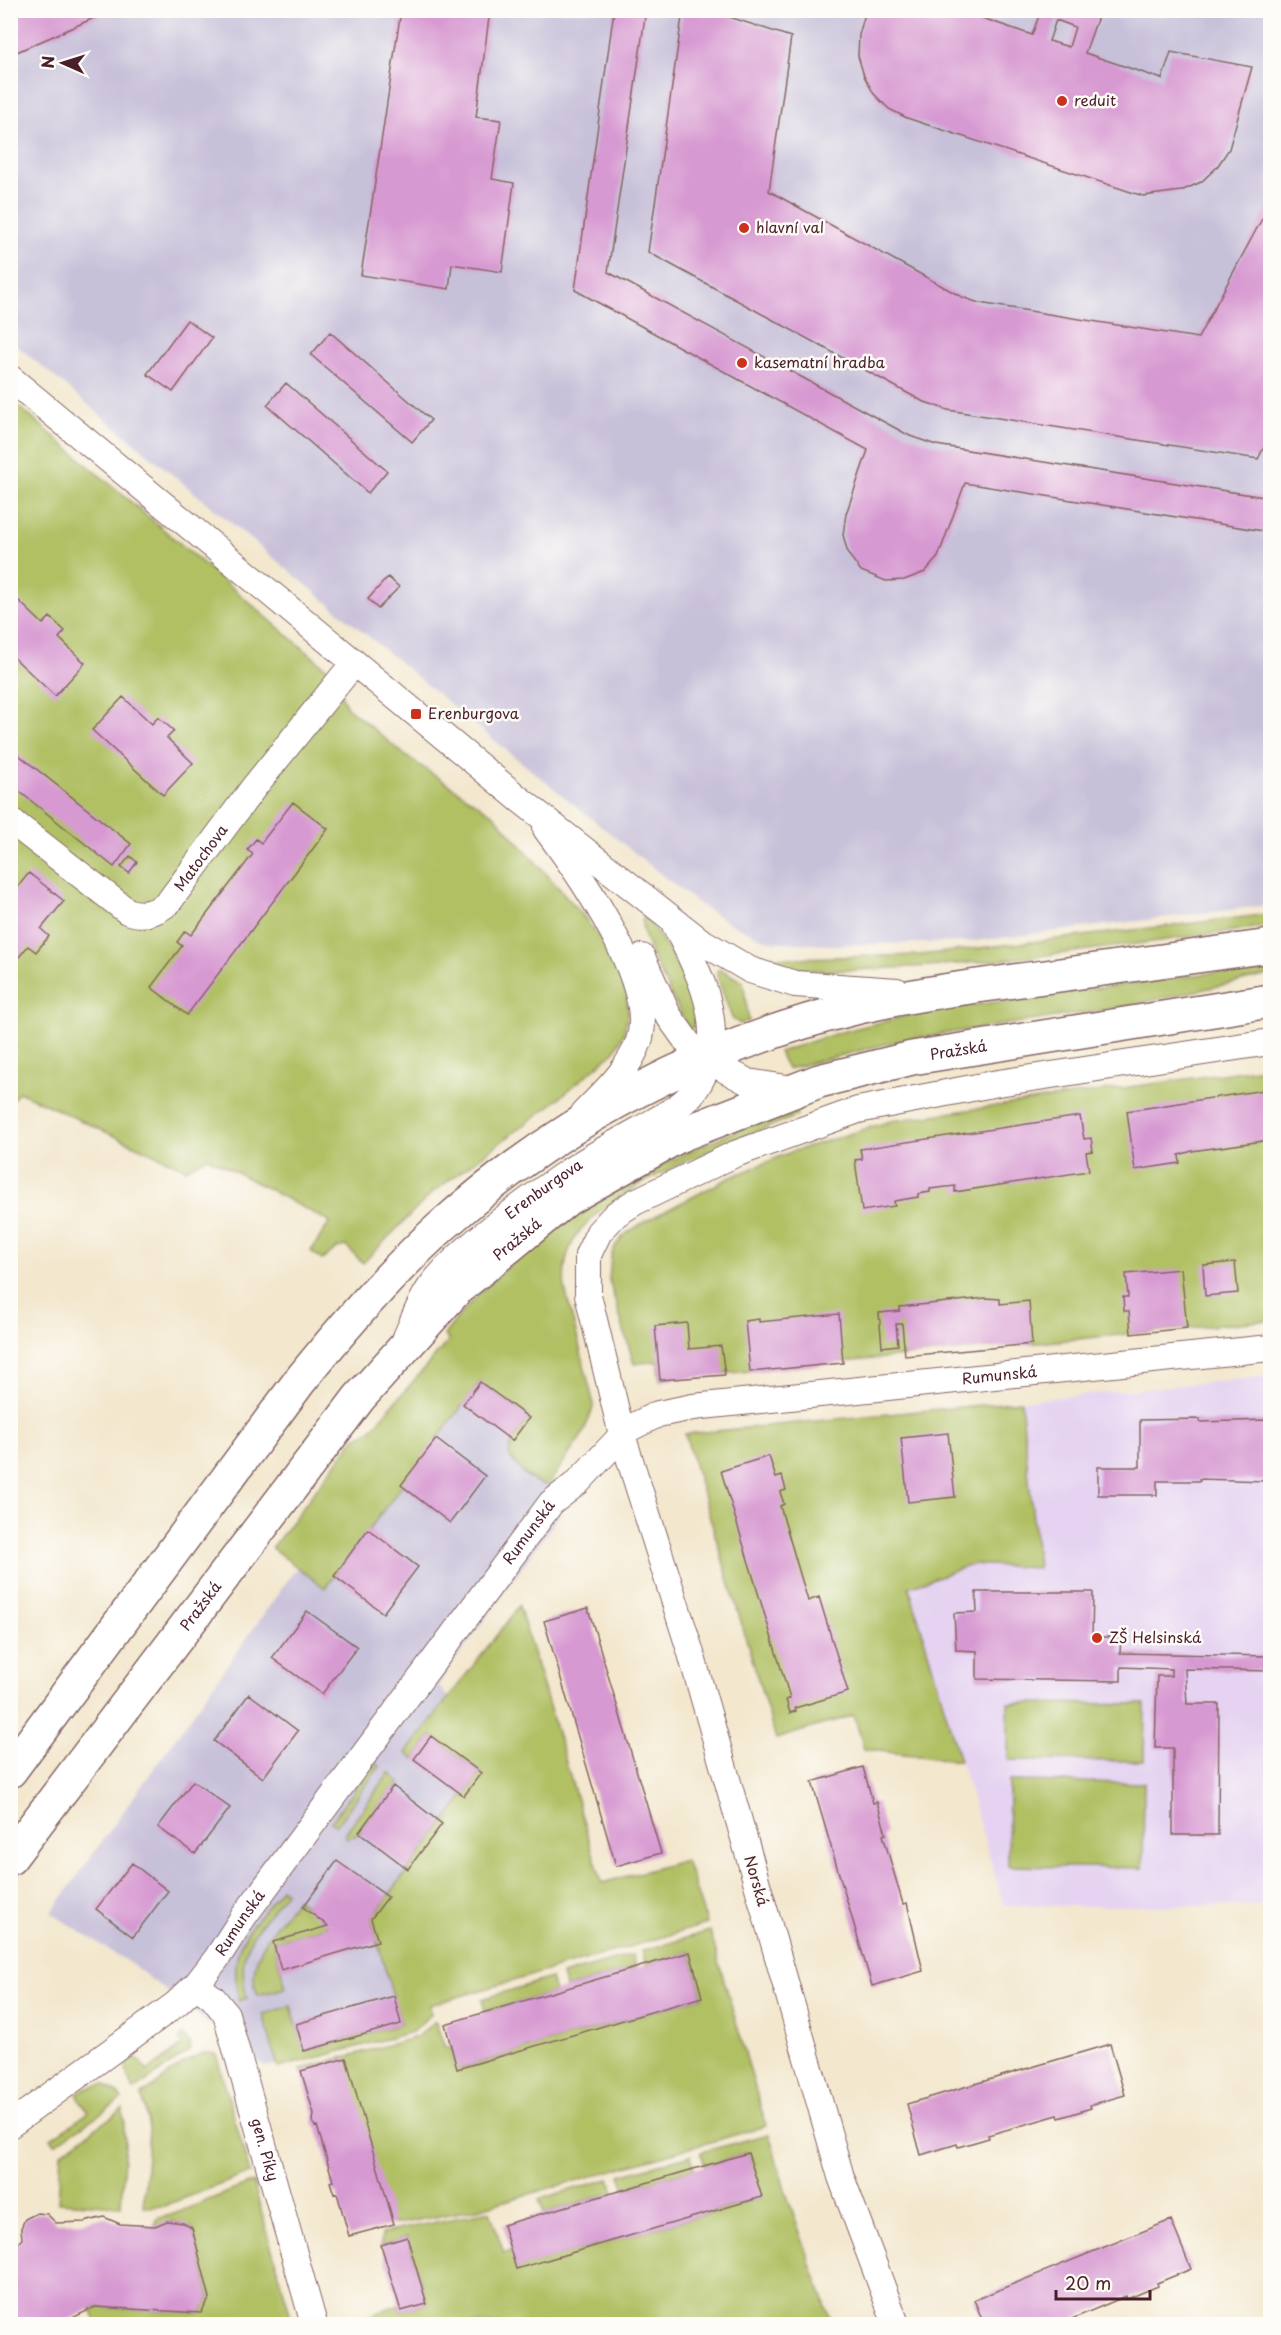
<svg xmlns="http://www.w3.org/2000/svg" width="1281" height="2335" viewBox="0 0 1281 2335" font-family="'Playpen Sans',sans-serif">
<style>
.built{fill:#e5d3f1}
.industrial{fill:#c7c0d9}
.green{fill:#b0c063;stroke:#7d7047;stroke-width:1.5}
.building{fill:#d799d1;fill-rule:evenodd}
.lines{fill:none;stroke-linecap:round;stroke-linejoin:round}
.minor-casing{stroke:#856564;stroke-width:28}
.primary-casing{stroke:#856564;stroke-width:36}
.minor{stroke:#fff;stroke-width:26}
.primary{stroke:#fff;stroke-width:33}
.poi-dot{fill:#c8321e;stroke:#fdfcf7;stroke-width:2}
.labels{text-anchor:middle;stroke-width:5;stroke-linejoin:round;paint-order:stroke}
.poi-label{font-size:15px;fill:#4a1f2b;stroke:#fdfcf7;text-anchor:start}
.street-label{font-size:15px;fill:#4a1f2b;stroke:#fdfcf7}
</style>
<rect width="100%" height="100%" fill="#fdfcf7"/>
<filter id="ink" filterUnits="userSpaceOnUse"><feTurbulence type="fractalNoise" baseFrequency=".0167" numOctaves="2"/><feDisplacementMap in="SourceGraphic" scale="12" xChannelSelector="R" yChannelSelector="G"/><feConvolveMatrix kernelMatrix="1 2 1 2 8 2 1 2 1" color-interpolation-filters="sRGB"/></filter>
<filter id="wash" filterUnits="userSpaceOnUse"><feTurbulence type="fractalNoise" baseFrequency=".008" numOctaves="4" result="noise"/><feDisplacementMap in="SourceGraphic" scale="24" xChannelSelector="R" yChannelSelector="G"/><feGaussianBlur stdDeviation="1.35" result="paint"/><feColorMatrix in="noise" values="0 0 0 0 0 0 0 0 0 0 0 0 0 0 0 0 0 1.4 0 .05"/><feComposite in="paint" operator="in"/></filter>
<g filter="url(#wash)">
<rect width="100%" height="100%" fill="#f3e7cd"/>
<!-- built -->
<path class="built" d="M 1270,1376 L 1270,1906 L 1004,1906 L 909,1586 L 973,1564 L 1038,1567 L 1021,1401 Z"/>
<!-- industrial -->
<path class="industrial" d="M 10,11 L 1270,11 L 1270,905 L 967,942 L 827,945 L 768,941 L 729,923 L 697,903 L 496,742 L 11,341 Z
M 468,1327 L 531,1357 L 560,1514 L 438,1685 L 504,1768 L 407,2029 L 266,2067 L 134,1966 L 51,1913 Z"/>
<!-- green -->
<path class="green" d="M 11,400 L 332,673 L 347,707 L 406,756 L 494,815 L 580,912 L 606,946 L 626,992 L 628,1012 L 624,1033 L 615,1051 L 551,1105 L 432,1193 L 363,1263 L 346,1246 L 337,1248 L 322,1260 L 311,1251 L 330,1222 L 208,1157 L 186,1169 L 19,1092 L 11,1101 Z
M 1270,914 L 1270,926 C 1144,943 1019,962 891,968 C 850,970 799,976 761,959 L 762,957 L 796,958 L 920,955 Z
M 643,918 L 647,919 C 669,949 696,989 697,1027 L 689,1029 C 680,1011 635,932 643,918 Z
M 1270,965 L 1270,975 L 1122,1007 L 902,1040 L 787,1069 L 779,1052 L 841,1032 L 922,1012 Z
M 720,969 L 743,982 L 749,1021 L 740,1024 L 732,1018 L 717,976 L 717,971 Z
M 1270,1067 L 1270,1320 L 660,1380 L 657,1361 L 634,1364 L 609,1280 L 611,1256 L 616,1245 L 624,1235 L 644,1222 L 729,1178 L 791,1152 L 891,1121 Z
M 795,1109 L 797,1116 C 743,1136 601,1189 574,1240 C 565,1255 563,1271 565,1289 L 594,1405 L 583,1434 L 548,1485 C 532,1485 516,1467 509,1454 L 512,1441 L 529,1418 L 480,1382 L 325,1588 L 272,1548 L 355,1438 L 370,1431 L 449,1340 L 444,1335 C 518,1234 677,1147 795,1109 Z
M 1021,1401 L 1038,1568 L 973,1564 L 909,1587 L 960,1761 L 864,1749 L 854,1715 L 776,1739 L 685,1434 Z
M 519,1606 L 602,1883 L 686,1860 L 707,1924 L 430,2005 L 431,2014 L 412,2032 L 278,2068 L 263,2014 L 291,2006 L 305,2051 L 401,2024 L 371,1919 L 481,1773 L 431,1736 L 414,1759 L 406,1753 Z
M 1008,1703 L 1145,1704 L 1144,1761 L 1008,1760 Z
M 375,1762 L 380,1766 L 336,1826 L 331,1822 Z
M 390,1772 L 400,1783 L 397,1790 L 393,1787 L 359,1832 L 361,1834 L 347,1838 L 344,1835 Z
M 1009,1781 L 1144,1783 L 1143,1868 L 1008,1866 Z
M 281,1888 L 286,1892 C 256,1932 234,1945 247,1998 L 239,2001 C 227,1943 249,1932 281,1888 Z
M 297,1899 L 328,1926 L 273,1942 L 286,1988 L 258,1995 C 242,1961 278,1924 297,1899 Z
M 710,1931 L 766,2126 L 477,2209 L 397,2224 L 394,2224 L 301,2071 L 301,2069 L 417,2037 L 435,2021 L 445,2048 L 451,2046 L 458,2069 L 702,1997 L 690,1952 L 646,1965 L 642,1951 Z
M 632,1955 L 636,1968 L 566,1988 L 562,1975 Z
M 551,1978 L 555,1992 L 485,2012 L 482,1999 Z
M 183,2035 L 191,2044 L 189,2051 L 134,2090 L 126,2070 L 127,2063 L 134,2055 L 148,2071 L 182,2045 L 179,2039 Z
M 206,2053 L 216,2054 L 250,2173 L 164,2206 L 143,2207 L 149,2129 L 142,2095 L 187,2061 Z
M 104,2084 L 118,2093 L 122,2099 L 55,2144 L 51,2138 L 88,2113 L 77,2094 L 85,2088 Z
M 123,2109 L 125,2143 L 121,2206 L 58,2202 L 61,2153 Z
M 769,2134 L 785,2190 L 832,2324 L 424,2324 L 423,2322 L 354,2324 L 354,2322 L 399,2304 L 401,2311 L 427,2304 L 407,2237 L 381,2245 L 382,2233 L 490,2211 L 504,2253 L 511,2251 L 517,2268 L 761,2198 L 748,2153 L 705,2166 L 701,2152 Z
M 691,2155 L 694,2169 L 625,2189 L 620,2175 Z
M 609,2179 L 614,2192 L 544,2213 L 539,2199 Z
M 253,2182 L 293,2324 L 97,2324 L 91,2309 L 95,2307 L 201,2313 L 210,2298 L 192,2228 L 173,2221 L 155,2226 L 156,2219 L 174,2214 Z"/>
<g id="blocks">
<!-- building -->
<path class="building" d="M 10,10 L 102,10 L 103,14 L 10,55 Z
M 401,10 L 490,10 L 476,117 L 501,120 L 492,179 L 514,183 L 502,272 L 452,264 L 449,289 L 361,275 Z
M 614,10 L 646,10 L 608,272 L 910,436 L 936,445 L 1270,498 L 1270,532 L 965,483 L 938,557 L 925,572 L 904,580 L 886,581 L 861,571 L 848,554 L 843,535 L 846,514 L 868,450 L 575,290 Z
M 683,10 L 708,10 L 791,37 L 769,191 L 962,297 L 979,303 L 1198,338 L 1270,204 L 1270,435 L 1258,459 L 948,410 L 922,401 L 648,252 Z
M 866,10 L 959,10 L 1032,35 L 1041,10 L 1097,10 L 1100,11 L 1085,53 L 1162,79 L 1171,52 L 1252,67 L 1229,149 L 1217,167 L 1201,182 L 1181,191 L 1143,196 L 907,118 L 889,109 L 874,94 L 864,76 L 858,56 L 859,35 ZM 1056,20 L 1075,27 L 1069,47 L 1049,41 Z
M 187,320 L 212,338 L 173,392 L 147,374 Z
M 330,332 L 431,420 L 412,442 L 311,355 Z
M 286,383 L 387,471 L 368,493 L 267,405 Z
M 388,577 L 399,587 L 378,609 L 368,599 Z
M 16,598 L 43,624 L 50,617 L 65,631 L 59,638 L 85,663 L 55,696 L 10,654 L 10,604 Z
M 123,697 L 152,724 L 158,717 L 174,731 L 167,738 L 193,763 L 163,795 L 92,730 Z
M 10,748 L 131,844 L 114,867 L 10,784 Z
M 293,802 L 328,829 L 187,1015 L 151,987 L 182,946 L 177,942 L 185,931 L 191,935 L 253,854 L 247,850 L 256,839 L 261,843 Z
M 130,856 L 137,862 L 129,873 L 121,867 Z
M 29,873 L 64,901 L 41,929 L 49,936 L 36,952 L 28,946 L 10,968 L 10,896 Z
M 1270,1089 L 1270,1140 L 1192,1151 L 1179,1155 L 1180,1163 L 1135,1170 L 1127,1111 Z
M 1080,1116 L 1084,1139 L 1091,1138 L 1093,1151 L 1086,1152 L 1089,1171 L 955,1192 L 955,1186 L 930,1189 L 930,1192 L 918,1194 L 918,1197 L 894,1201 L 895,1206 L 862,1211 L 855,1160 L 862,1159 L 860,1149 Z
M 1235,1262 L 1238,1293 L 1205,1296 L 1203,1265 Z
M 1181,1269 L 1187,1328 L 1131,1334 L 1129,1311 L 1124,1311 L 1123,1297 L 1128,1297 L 1126,1274 Z
M 986,1298 L 1000,1299 L 1000,1304 L 1029,1301 L 1032,1344 L 905,1356 L 902,1324 L 896,1324 L 898,1345 L 882,1347 L 879,1313 L 900,1311 L 900,1307 Z
M 839,1314 L 843,1363 L 750,1372 L 745,1321 L 759,1319 L 759,1322 Z
M 687,1323 L 689,1349 L 721,1346 L 725,1375 L 660,1380 L 655,1326 Z
M 480,1382 L 529,1418 L 512,1441 L 463,1404 Z
M 1200,1419 L 1200,1422 L 1267,1420 L 1267,1481 L 1199,1479 L 1200,1481 L 1157,1481 L 1157,1495 L 1098,1495 L 1098,1467 L 1140,1467 L 1140,1420 Z
M 948,1433 L 955,1497 L 908,1502 L 901,1438 Z
M 436,1439 L 485,1476 L 450,1523 L 401,1485 Z
M 769,1456 L 776,1478 L 782,1476 L 786,1490 L 780,1492 L 784,1504 L 780,1506 L 808,1601 L 819,1597 L 848,1692 L 795,1708 L 796,1711 L 790,1713 L 786,1700 L 790,1698 L 721,1471 Z
M 368,1529 L 418,1567 L 383,1613 L 334,1576 Z
M 976,1592 L 1093,1592 L 1092,1637 L 1121,1637 L 1120,1653 L 1270,1656 L 1270,1671 L 1185,1669 L 1187,1704 L 1219,1704 L 1218,1835 L 1173,1835 L 1173,1748 L 1155,1748 L 1157,1676 L 1171,1676 L 1171,1669 L 1121,1667 L 1121,1681 L 977,1679 L 977,1651 L 956,1650 L 954,1613 L 977,1612 Z
M 588,1608 L 661,1853 L 616,1866 L 544,1621 Z
M 307,1611 L 357,1647 L 322,1694 L 272,1658 Z
M 249,1694 L 298,1731 L 263,1778 L 214,1741 Z
M 431,1736 L 481,1773 L 464,1796 L 414,1759 Z
M 863,1767 L 873,1803 L 877,1802 L 886,1834 L 883,1835 L 903,1904 L 907,1903 L 923,1971 L 872,1986 L 812,1782 Z
M 193,1781 L 230,1808 L 195,1854 L 158,1827 Z
M 393,1786 L 442,1824 L 408,1869 L 359,1832 Z
M 337,1861 L 388,1897 L 371,1919 L 378,1941 L 281,1970 L 273,1942 L 328,1926 L 303,1907 Z
M 132,1863 L 168,1891 L 133,1937 L 96,1909 Z
M 690,1952 L 702,1997 L 457,2069 L 445,2024 Z
M 394,1996 L 401,2024 L 304,2051 L 296,2024 Z
M 1110,2044 L 1125,2095 L 1090,2105 L 1091,2108 L 1059,2118 L 1058,2115 L 988,2135 L 989,2138 L 958,2147 L 957,2144 L 921,2155 L 907,2104 Z
M 346,2058 L 394,2224 L 349,2236 L 337,2193 L 334,2194 L 330,2182 L 333,2181 L 317,2126 L 315,2127 L 313,2121 L 314,2114 L 301,2071 Z
M 748,2153 L 762,2197 L 516,2269 L 503,2225 Z
M 37,2213 L 47,2214 L 56,2223 L 84,2222 L 104,2217 L 120,2224 L 155,2226 L 167,2221 L 183,2223 L 192,2228 L 210,2298 L 201,2313 L 95,2307 L 60,2324 L 10,2324 L 10,2251 L 22,2239 L 21,2228 L 25,2219 Z
M 1171,2220 L 1191,2269 L 1157,2283 L 1158,2286 L 1127,2299 L 1126,2296 L 1060,2324 L 984,2324 L 974,2300 Z
M 407,2237 L 427,2304 L 401,2311 L 381,2245 Z"/>
</g>
</g>
<g filter="url(#ink)">
<use href="#blocks" fill-opacity="0" stroke="#856564" stroke-width="1.5"/>
<g class="lines">
<!-- minor casing -->
<g class="minor-casing">
<g id="minor">
<path d="M 10,378 L 518,798 L 699,940 L 750,970 L 795,984 L 897,991"/>
<path id="s1" d="M 10,820 L 127,911 C 143,917 155,913 168,903 L 254,787 L 354,663"/>
<path d="M 546,829 C 579,873 658,985 639,1041 C 629,1070 605,1091 584,1113"/>
<path d="M 642,957 L 668,1015 L 691,1047 L 718,1066 L 748,1082 L 793,1089"/>
<path id="s2" d="M 406,1337 C 414,1320 420,1300 432,1285 C 460,1248 526,1201 565,1174 C 588,1158 614,1144 639,1130 C 673,1110 697,1102 709,1059 C 721,1013 695,964 675,925"/>
<path id="s3" d="M 196,1985 L 213,1998 L 226,2014 L 314,2324"/>
<path id="s4" d="M 10,2125 L 176,2004 L 196,1985 L 217,1958 L 244,1916 L 551,1503 L 578,1482 L 628,1429 L 658,1414 L 693,1407 L 1270,1348"/>
<path d="M 896,2324 L 841,2177 L 690,1650 L 622,1435 L 588,1295 L 588,1255 L 599,1232 L 616,1214 L 635,1202 L 735,1154 L 858,1110 L 998,1083 L 1270,1042"/>
</g>
</g>
<!-- primary casing -->
<g class="primary-casing">
<g id="primary">
<path d="M 10,1771 L 299,1382 C 343,1327 389,1274 441,1227 C 559,1121 705,1044 859,1007 C 920,993 983,985 1045,977 C 1120,966 1195,956 1270,946"/>
<path id="s5" d="M 10,1858 L 359,1398 L 457,1289 L 567,1199 L 680,1135 L 819,1081 L 912,1058 L 1270,1001"/>
</g>
</g>
<!-- minor -->
<use href="#minor" class="minor"/>
<!-- primary -->
<use href="#primary" class="primary"/>
</g>
</g>
<!-- markers -->
<g class="poi-dot">
<circle cx="1062" cy="101" r="6"/>
<circle cx="744" cy="228" r="6"/>
<circle cx="742" cy="363" r="6"/>
<rect x="410" y="708" width="12" height="12" rx="3"/>
<circle cx="1097" cy="1638" r="6"/>
</g>
<g class="labels">
<!-- poi labels -->
<g class="poi-label">
<text x="1074" y="106">reduit</text>
<text x="756" y="233">hlavní val</text>
<text x="754" y="368">kasematní hradba</text>
<text x="428" y="719">Erenburgova</text>
<text x="1109" y="1643">ZŠ Helsinská</text>
</g>
<!-- street labels -->
<g class="street-label">
<text dy="5" stroke="none"><textPath href="#s1" startOffset="248">Matochova</textPath></text>
<text dy="5" stroke="none"><textPath href="#s5" startOffset="1288">Pražská</textPath></text>
<text dy="5" stroke="none"><textPath href="#s2" startOffset="206">Erenburgova</textPath></text>
<text dy="5" stroke="none"><textPath href="#s5" startOffset="802">Pražská</textPath></text>
<text dy="5" stroke="none"><textPath href="#s4" startOffset="1316">Rumunská</textPath></text>
<text dy="5" stroke="none"><textPath href="#s4" startOffset="795">Rumunská</textPath></text>
<text dy="5" stroke="none"><textPath href="#s5" startOffset="316">Pražská</textPath></text>
<text transform="translate(756 1881) rotate(74)" y="5">Norská</text>
<text dy="5" stroke="none"><textPath href="#s4" startOffset="309">Rumunská</textPath></text>
<text dy="5" stroke="none"><textPath href="#s3" startOffset="183">gen. Píky</textPath></text>
</g>
</g>
<!-- margin -->
<rect width="1281" height="2335" fill="none" stroke="#fdfcf7" stroke-width="36"/>
<!-- north arrow -->
<g transform="translate(63 63) rotate(273)" stroke="#fdfcf7" stroke-width="4.5" paint-order="stroke">
<path d="M0-4.5L10 22L0 15L-10 22Z" fill="#4a1f2b"/>
<text y="-9" font-size="16" font-weight="bold" text-anchor="middle" fill="#4a1f2b">N</text>
</g>
<!-- scale -->
<path d="M1056 2290v9h94v-9" fill="none" stroke="#4a1f2b" stroke-width="3"/>
<text x="1065" y="2290" font-size="18" fill="#4a1f2b" stroke="#fdfcf7" stroke-width="4.5" paint-order="stroke">20 m</text>
</svg>
